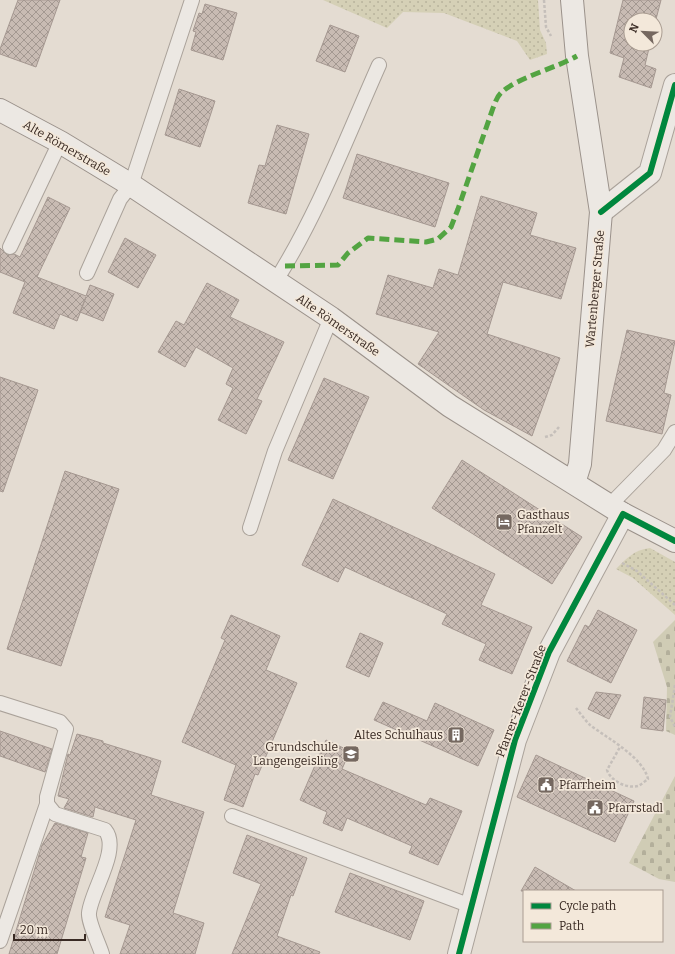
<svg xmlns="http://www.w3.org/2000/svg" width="675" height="954" viewBox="0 0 675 954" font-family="Bitter,serif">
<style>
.grass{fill:url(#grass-dots)}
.cemetery{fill:url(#cemetery-stones)}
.building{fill:url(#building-cross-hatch);stroke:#a59891}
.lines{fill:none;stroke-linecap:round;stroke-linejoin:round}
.service-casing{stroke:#aaa29a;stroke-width:16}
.minor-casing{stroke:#aaa29a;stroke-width:24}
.secondary-casing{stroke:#9a918a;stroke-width:24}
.path{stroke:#c5bfba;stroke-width:2.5;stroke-dasharray:3 2;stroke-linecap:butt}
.service{stroke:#ece8e3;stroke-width:14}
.minor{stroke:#ece8e3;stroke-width:22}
.secondary{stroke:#ece8e3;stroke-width:22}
.quiet{stroke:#53a442;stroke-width:5;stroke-dasharray:10 5;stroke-linecap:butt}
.cycleway-casing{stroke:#f3e8da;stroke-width:8}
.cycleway{stroke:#00873e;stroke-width:6}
.labels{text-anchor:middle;stroke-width:3.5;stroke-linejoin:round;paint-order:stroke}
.street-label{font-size:12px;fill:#392a23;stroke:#f3e8da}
.poi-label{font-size:12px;fill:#392a23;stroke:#f3e8da;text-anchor:start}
</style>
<defs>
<pattern id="grass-dots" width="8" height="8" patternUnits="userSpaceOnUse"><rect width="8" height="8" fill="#d5d0b6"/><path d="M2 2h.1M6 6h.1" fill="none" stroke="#b8b39c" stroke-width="1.8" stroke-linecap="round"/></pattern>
<pattern id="cemetery-stones" width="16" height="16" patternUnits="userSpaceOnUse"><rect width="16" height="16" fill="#d0ccb5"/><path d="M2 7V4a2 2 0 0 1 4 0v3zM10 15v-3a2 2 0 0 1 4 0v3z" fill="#b3af9b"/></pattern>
<pattern id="building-cross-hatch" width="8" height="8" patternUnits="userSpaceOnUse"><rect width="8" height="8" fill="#c8bbb3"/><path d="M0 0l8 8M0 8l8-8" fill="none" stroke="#a39891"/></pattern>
</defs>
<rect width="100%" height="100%" fill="#e4dcd2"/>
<!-- grass -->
<path class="grass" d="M 323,0 L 538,0 L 540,30 L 546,43 L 547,54 L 530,60 L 517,41 L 444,13 L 403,12 L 387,28 Z
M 650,548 L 675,562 L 675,615 L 633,578 L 616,569 C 627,558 634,550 650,548 Z"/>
<!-- cemetery -->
<path class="cemetery" d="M 675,620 L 675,735 L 666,731 L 667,687 L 653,642 Z
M 675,776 L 675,882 L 659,879 L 629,863 Z"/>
<!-- building -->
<path class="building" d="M 18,0 L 60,0 L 36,67 L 0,54 L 0,49 Z
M 623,0 L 661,0 L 655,23 L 655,20 L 631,20 L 631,44 L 650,44 L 645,65 L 656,69 L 651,88 L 619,77 L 624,58 L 610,53 Z
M 205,4 L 237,13 L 223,60 L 191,50 L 196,32 L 193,31 L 199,13 L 202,14 Z
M 330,25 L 359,36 L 345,72 L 316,61 Z
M 179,89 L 215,101 L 200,147 L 165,135 Z
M 277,125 L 309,134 L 286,214 L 248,203 L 259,165 L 265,166 Z
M 357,154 L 449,183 L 435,227 L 343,198 Z
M 481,196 L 537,213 L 530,235 L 576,248 L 561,299 L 503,282 L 487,334 L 560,358 L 532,436 L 484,410 L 418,364 L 439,332 L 376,314 L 388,275 L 433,288 L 439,269 L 458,275 Z
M 48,197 L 70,208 L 37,277 L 86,296 L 90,285 L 114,294 L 103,321 L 80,312 L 86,297 L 77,321 L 60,314 L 54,329 L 13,313 L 25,282 L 0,272 L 0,248 L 7,255 L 14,254 L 20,257 Z
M 125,238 L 156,255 L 138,288 L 108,272 Z
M 207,283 L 239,300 L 230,317 L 284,342 L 257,399 L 262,401 L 246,434 L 218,420 L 233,388 L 226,384 L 233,368 L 196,347 L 185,367 L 158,352 L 176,321 L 184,325 Z
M 627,330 L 675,341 L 664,393 L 671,395 L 662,434 L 606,421 Z
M 0,377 L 38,390 L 3,492 L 0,491 Z
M 324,378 L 369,397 L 333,479 L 288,460 Z
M 462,460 L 582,537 L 552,584 L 432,508 Z
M 65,471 L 119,489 L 61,666 L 7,649 Z
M 333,499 L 495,574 L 481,605 L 532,627 L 512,674 L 479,660 L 486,644 L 442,624 L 447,614 L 345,567 L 338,582 L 302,565 Z
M 598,610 L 637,630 L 611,683 L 567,661 L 585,625 L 589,627 Z
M 231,615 L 280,636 L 266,670 L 297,683 L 258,775 L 255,774 L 243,807 L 224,800 L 236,765 L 182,742 L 225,640 L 221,638 Z
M 360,633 L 383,643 L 369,677 L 346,667 Z
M 596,692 L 621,695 L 609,719 L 588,709 Z
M 644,697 L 666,700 L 663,731 L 641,728 Z
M 383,702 L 427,721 L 435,703 L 494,730 L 478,766 L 374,720 Z
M 0,731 L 52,749 L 45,772 L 0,756 Z
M 77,734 L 103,741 L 103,743 L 161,761 L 151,795 L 204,812 L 173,913 L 204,923 L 195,954 L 120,954 L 130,925 L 105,917 L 136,820 L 95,807 L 93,817 L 64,808 L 69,799 L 58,796 L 68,754 L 70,755 Z
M 326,740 L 350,751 L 342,769 L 426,805 L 430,798 L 462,811 L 438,865 L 409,853 L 412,846 L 347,818 L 342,831 L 323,823 L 327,812 L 300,800 Z
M 536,755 L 634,801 L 615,842 L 517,797 Z
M 55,823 L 88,833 L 81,857 L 86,858 L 57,954 L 9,954 L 42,845 Z
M 247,835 L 307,858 L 293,896 L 291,895 L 277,936 L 320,952 L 319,954 L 232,954 L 261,884 L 233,873 Z
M 535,867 L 576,891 L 521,891 Z
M 350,873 L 424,901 L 410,940 L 335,912 Z"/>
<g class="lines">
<!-- service casing -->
<g class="service-casing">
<path id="service" d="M 10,247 L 60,142
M 87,273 L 120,199 L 131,185 L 192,0
M 275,282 C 318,214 346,139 379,65
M 610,505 L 664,450 L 675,432
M 250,528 L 275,451 L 331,318
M 0,703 L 60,722 L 66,729 L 47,797 L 47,804 L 55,814 L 105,830 C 121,849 91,891 89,913 C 88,922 99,944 102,954
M 232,816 L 471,906
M 0,941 L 47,804"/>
</g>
<!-- minor casing -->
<g class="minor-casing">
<path id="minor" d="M 601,212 L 650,173 L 675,85
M 459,954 L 515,740 L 549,652 L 623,514"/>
</g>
<!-- secondary casing -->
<g class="secondary-casing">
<path id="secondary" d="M 572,0 L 577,56 L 601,212 L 580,464 L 574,483
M 0,110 L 60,142 L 131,185 L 331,318 L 450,406 L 623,514 L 675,541"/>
</g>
<!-- path -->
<path class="path" d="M 544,0 L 546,27 L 551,36
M 545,437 L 552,435 L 559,427
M 622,563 L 637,571 L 675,605
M 675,685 L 670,717 L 675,727
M 576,708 C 580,713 585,720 590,725 C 607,738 643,757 648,779 C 645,781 641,785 638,786 C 626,789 610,780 607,770 L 620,747"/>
<!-- service -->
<use href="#service" class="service"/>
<!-- minor -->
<use href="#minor" class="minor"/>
<!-- secondary -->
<use href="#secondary" class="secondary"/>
<!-- quiet -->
<path class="quiet" d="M 285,266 L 338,265 L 348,253 L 368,238 L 426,242 L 438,239 L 451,227 L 458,209 L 493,108 C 495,103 497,96 502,92 C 517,78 556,68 577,56"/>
<!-- cycleway casing -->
<g class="cycleway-casing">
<path id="cycleway" d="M 601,212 L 650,173 L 675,85
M 459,954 L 515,740 L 549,652 L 623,514 L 675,541"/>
</g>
<!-- cycleway -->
<use href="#cycleway" class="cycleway"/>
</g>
<!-- icons -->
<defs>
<g id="hotel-square" transform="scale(0.9)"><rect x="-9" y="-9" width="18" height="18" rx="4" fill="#756860" stroke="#f3e8da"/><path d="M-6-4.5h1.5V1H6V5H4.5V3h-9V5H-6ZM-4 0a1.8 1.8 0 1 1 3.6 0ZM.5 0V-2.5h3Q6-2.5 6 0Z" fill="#fff"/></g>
<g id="building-square" transform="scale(0.9)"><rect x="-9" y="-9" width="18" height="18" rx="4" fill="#756860" stroke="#f3e8da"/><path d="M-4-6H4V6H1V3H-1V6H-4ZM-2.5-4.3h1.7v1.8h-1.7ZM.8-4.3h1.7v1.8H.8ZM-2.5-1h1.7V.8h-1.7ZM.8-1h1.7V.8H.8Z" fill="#fff"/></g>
<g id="school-square" transform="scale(0.9)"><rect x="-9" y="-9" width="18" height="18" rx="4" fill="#756860" stroke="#f3e8da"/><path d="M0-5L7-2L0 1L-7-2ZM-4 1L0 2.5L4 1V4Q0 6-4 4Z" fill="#fff"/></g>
<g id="civic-square" transform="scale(0.9)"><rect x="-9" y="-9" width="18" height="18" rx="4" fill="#756860" stroke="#f3e8da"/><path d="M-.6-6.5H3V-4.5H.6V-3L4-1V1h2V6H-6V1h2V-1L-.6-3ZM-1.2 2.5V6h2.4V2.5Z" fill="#fff"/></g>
</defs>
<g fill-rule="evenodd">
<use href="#hotel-square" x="504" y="522"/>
<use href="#building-square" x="456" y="735"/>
<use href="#school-square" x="351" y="754"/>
<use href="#civic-square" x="546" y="785"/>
<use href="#civic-square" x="595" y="808"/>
</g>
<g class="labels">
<!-- street labels -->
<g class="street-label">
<text transform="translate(67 148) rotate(30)" y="4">Alte Römerstraße</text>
<text transform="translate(595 289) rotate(-85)" y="4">Wartenberger Straße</text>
<text transform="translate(338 325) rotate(35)" y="4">Alte Römerstraße</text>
<text transform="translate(521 701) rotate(-69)" y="4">Pfarrer-Kerer-Straße</text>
</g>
<!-- poi labels -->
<g class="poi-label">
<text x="517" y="519">Gasthaus<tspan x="517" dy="14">Pfanzelt</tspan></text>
<text x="443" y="739" text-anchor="end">Altes Schulhaus</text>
<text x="338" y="751" text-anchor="end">Grundschule<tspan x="338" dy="14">Langengeisling</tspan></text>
<text x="559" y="789">Pfarrheim</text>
<text x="608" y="812">Pfarrstadl</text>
</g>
</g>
<!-- legend -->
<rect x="523" y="890" width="140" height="52" fill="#f3e8da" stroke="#a99c91"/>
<rect x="531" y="903" width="20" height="6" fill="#00873e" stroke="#a99c91"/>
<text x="559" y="910" font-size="12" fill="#392a23">Cycle path</text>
<rect x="531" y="923" width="20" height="6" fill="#53a442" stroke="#a99c91"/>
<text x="559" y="930" font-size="12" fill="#392a23">Path</text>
<!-- north arrow -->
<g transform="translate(643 32) rotate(294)"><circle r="19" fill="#f3e8da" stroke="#a99c91"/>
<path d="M0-3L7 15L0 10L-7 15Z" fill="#756860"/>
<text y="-6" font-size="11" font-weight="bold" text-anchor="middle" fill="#392a23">N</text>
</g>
<!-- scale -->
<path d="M14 934v6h71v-6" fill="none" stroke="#392a23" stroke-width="2"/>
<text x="20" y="934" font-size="12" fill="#392a23" stroke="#f3e8da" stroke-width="3" paint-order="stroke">20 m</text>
</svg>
